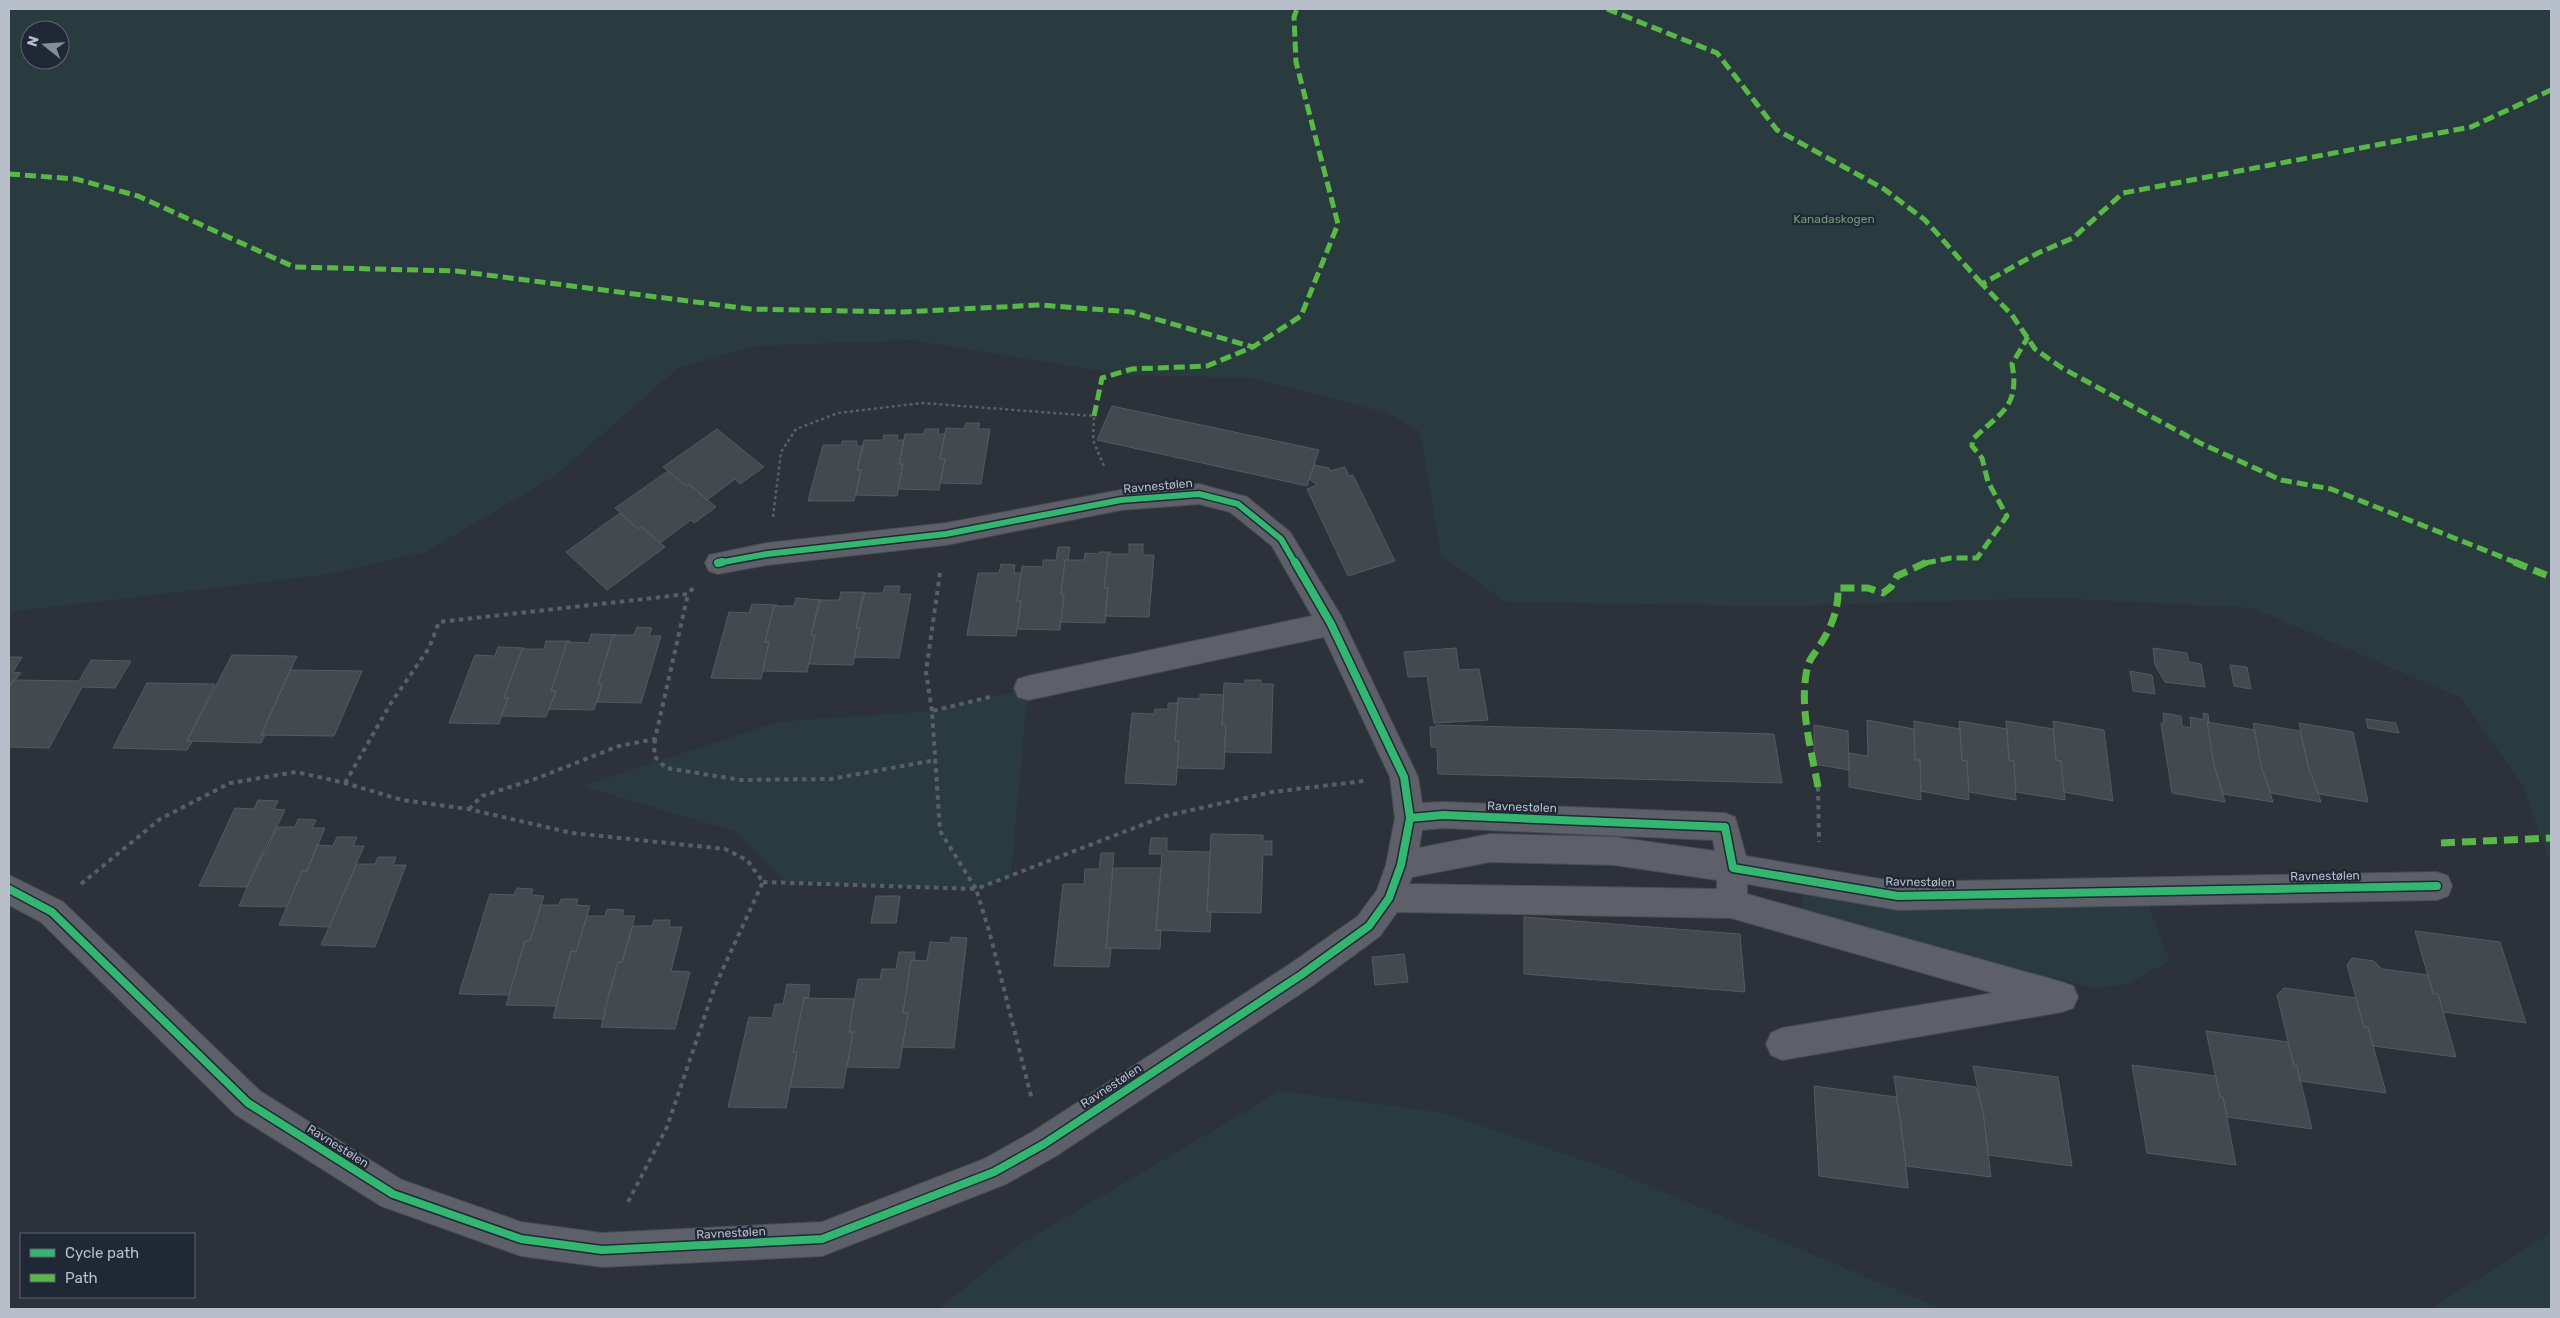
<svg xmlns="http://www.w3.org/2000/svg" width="2560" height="1318" viewBox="0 0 2560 1318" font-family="Rubik,sans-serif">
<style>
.green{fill:#2a3b40;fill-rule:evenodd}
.building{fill:#44484f;stroke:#555961}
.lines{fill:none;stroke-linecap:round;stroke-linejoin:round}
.minor-casing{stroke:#494c52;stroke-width:2}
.path-far1{stroke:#5a5f65;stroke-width:2.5;stroke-dasharray:3 3;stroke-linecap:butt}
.path{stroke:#5a5f65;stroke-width:4;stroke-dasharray:4.5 4.5;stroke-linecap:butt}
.minor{fill:#5d6068;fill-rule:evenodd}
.quiet-far1{stroke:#58b947;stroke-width:5;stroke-dasharray:11 5;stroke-linecap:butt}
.quiet{stroke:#58b947;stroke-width:7;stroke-dasharray:14 7;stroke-linecap:butt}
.cycleway-far1-casing{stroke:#202735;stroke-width:9}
.cycleway-casing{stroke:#202735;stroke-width:11}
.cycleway-far1{stroke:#33b770;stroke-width:6}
.cycleway{stroke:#33b770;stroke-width:8}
.labels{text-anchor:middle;stroke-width:4.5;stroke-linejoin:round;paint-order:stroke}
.park-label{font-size:12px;fill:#719a7d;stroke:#202735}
.street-label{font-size:12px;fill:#b8beca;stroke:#202735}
</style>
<rect width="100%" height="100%" fill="#2d313a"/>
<!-- green -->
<path class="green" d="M 9,9 L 2551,9 L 2551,864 L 2523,786 L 2461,698 L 2253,608 L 2054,598 L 1786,606 L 1506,602 L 1441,556 L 1421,436 L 1417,429 L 1387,413 L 1251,378 L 1125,375 L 911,340 L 757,346 L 679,367 L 556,475 L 426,552 L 323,575 L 9,612 ZM 30,30 L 60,30 L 60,60 L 30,60 Z
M 1028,688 L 1011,876 L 976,889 L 785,881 L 736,832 L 582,786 L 777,722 L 932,711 Z
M 1803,895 L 1896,907 L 2147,903 L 2170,961 L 2125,985 L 2094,988 L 1803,914 Z
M 1280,1091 L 1443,1113 L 1609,1169 L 1942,1309 L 938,1309 L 1019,1245 Z
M 2551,1233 L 2551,1309 L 2430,1309 Z"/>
<!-- building -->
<path class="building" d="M 1112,406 L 1319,450 L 1307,486 L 1097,440 Z
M 966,423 L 980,423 L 978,429 L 990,429 L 981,484 L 940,483 L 945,459 L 940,459 L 946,428 L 964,429 Z
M 717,429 L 764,467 L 740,484 L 735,479 L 707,500 L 689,484 L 686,486 L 663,467 Z
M 925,429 L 939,429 L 938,434 L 945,434 L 940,459 L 945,459 L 939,490 L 898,489 L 903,464 L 899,464 L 905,434 L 924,434 Z
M 884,435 L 898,435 L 897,440 L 904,440 L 899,464 L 903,464 L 897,496 L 856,495 L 861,470 L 857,470 L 864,440 L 883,440 Z
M 842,441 L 857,441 L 856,446 L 863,446 L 857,470 L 861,470 L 854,501 L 808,501 L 823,445 L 842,445 Z
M 1314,465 L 1329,468 L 1330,471 L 1345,467 L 1349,476 L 1353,475 L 1395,561 L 1348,576 L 1307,489 L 1317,485 L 1309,479 Z
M 668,471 L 686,486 L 689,484 L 716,507 L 694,523 L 691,520 L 660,543 L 641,526 L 638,529 L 615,508 Z
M 620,513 L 638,529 L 641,526 L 665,547 L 607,590 L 566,552 Z
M 1129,544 L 1143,544 L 1143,555 L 1154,555 L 1149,617 L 1105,616 L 1108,588 L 1104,588 L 1108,554 L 1129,554 Z
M 1058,547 L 1070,547 L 1068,560 L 1065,560 L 1061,594 L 1064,594 L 1060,630 L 1017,629 L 1021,601 L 1017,601 L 1022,566 L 1043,567 L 1043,560 L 1056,560 Z
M 1099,552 L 1111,552 L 1108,554 L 1104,588 L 1108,588 L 1105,623 L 1061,622 L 1064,594 L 1061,594 L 1065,560 L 1084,560 L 1085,553 L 1099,554 Z
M 1001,564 L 1015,565 L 1014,573 L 1021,573 L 1017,601 L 1021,601 L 1016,636 L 967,635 L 978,573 L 999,573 Z
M 885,586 L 900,586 L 898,594 L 911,594 L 899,658 L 854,657 L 860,628 L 856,628 L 863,593 L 883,593 Z
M 841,592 L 865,592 L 865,593 L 856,628 L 860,628 L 853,665 L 809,664 L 815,635 L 811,635 L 819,600 L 839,600 Z
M 796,598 L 821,600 L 811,635 L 815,635 L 807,672 L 763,671 L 769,642 L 765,642 L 774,606 L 794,606 Z
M 752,604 L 777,605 L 774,606 L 765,642 L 769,642 L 761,679 L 711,678 L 729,612 L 749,613 Z
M 637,627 L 652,628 L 649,636 L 661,636 L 641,703 L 597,702 L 602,684 L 598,684 L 613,635 L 634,635 Z
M 591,634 L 616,635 L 613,635 L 598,684 L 602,684 L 594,710 L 549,709 L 556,691 L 551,691 L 567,642 L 589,643 Z
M 546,641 L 570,641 L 567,642 L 551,691 L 556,691 L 546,717 L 501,716 L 508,698 L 504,698 L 522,649 L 544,649 Z
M 498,647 L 524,648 L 522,649 L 504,698 L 508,698 L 499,724 L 449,723 L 475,655 L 495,656 Z
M 1456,648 L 1459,670 L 1479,669 L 1488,720 L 1434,723 L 1427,676 L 1408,677 L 1404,652 Z
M 2153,648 L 2187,653 L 2189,662 L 2201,664 L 2205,687 L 2165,682 L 2155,665 Z
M 232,655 L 297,656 L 261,735 L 265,735 L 261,743 L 187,741 Z
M 9,657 L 22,657 L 13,672 L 21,673 L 9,687 Z
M 91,660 L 131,661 L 115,688 L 82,687 L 49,748 L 9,747 L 9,687 L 13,680 L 79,681 Z
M 2230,665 L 2247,667 L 2251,689 L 2234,686 Z
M 290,670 L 362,671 L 334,736 L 261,735 Z
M 2130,671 L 2152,675 L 2155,694 L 2133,691 Z
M 1245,680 L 1261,680 L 1261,684 L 1273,684 L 1271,753 L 1224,752 L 1226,726 L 1222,725 L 1224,683 L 1245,684 Z
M 147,683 L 215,684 L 187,741 L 192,742 L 187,750 L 113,748 Z
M 1200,694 L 1224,695 L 1222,725 L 1226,726 L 1224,769 L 1177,768 L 1179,741 L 1175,741 L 1178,698 L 1200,699 Z
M 1168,703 L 1178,703 L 1175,741 L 1179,741 L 1176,785 L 1125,783 L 1132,713 L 1154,714 L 1155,709 L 1168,709 Z
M 2163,713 L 2181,716 L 2182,726 L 2191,728 L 2190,717 L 2204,720 L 2203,713 L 2208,714 L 2209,723 L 2207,722 L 2214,765 L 2225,802 L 2172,793 L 2161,723 L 2164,723 Z
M 2366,719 L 2396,723 L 2399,733 L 2368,728 Z
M 1867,720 L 1914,729 L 1915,760 L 1920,760 L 1921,800 L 1849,787 L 1849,753 L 1868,756 Z
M 1914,721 L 1960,729 L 1962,760 L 1967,761 L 1969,800 L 1921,791 L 1920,760 L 1915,760 Z
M 1959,721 L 2007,729 L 2009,760 L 2014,761 L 2016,800 L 1969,792 L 1967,761 L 1962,760 Z
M 2006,721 L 2053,729 L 2056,760 L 2061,761 L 2065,800 L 2016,792 L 2014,761 L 2009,760 Z
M 2053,721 L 2104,730 L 2113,801 L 2064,792 L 2061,761 L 2056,760 Z
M 2207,722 L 2255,730 L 2261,766 L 2273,802 L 2223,794 L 2214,765 Z
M 2253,723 L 2300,731 L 2308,766 L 2321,802 L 2271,793 L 2261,766 Z
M 2299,723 L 2353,732 L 2368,802 L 2319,794 L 2308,766 Z
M 1436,725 L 1774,734 L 1782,783 L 1438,774 L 1437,747 L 1431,747 L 1430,727 L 1436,727 Z
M 1814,725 L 1848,731 L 1849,770 L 1814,764 Z
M 258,800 L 278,801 L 274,809 L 285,810 L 247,887 L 199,886 L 235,808 L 254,809 Z
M 298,819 L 316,820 L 312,828 L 325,828 L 307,871 L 302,871 L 287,907 L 239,906 L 262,853 L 266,853 L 277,827 L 295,827 Z
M 1211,834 L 1263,835 L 1263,841 L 1272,841 L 1272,855 L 1263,855 L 1261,913 L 1207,912 Z
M 337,837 L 357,837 L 353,846 L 364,846 L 329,927 L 279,925 L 302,871 L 307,871 L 317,845 L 333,846 Z
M 1151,838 L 1167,838 L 1167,851 L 1210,852 L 1207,912 L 1211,912 L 1210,932 L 1156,930 L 1162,854 L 1149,854 Z
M 1101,853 L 1114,853 L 1106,948 L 1111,948 L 1109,967 L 1054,966 L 1063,884 L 1084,884 L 1085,869 L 1099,869 Z
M 378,857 L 396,857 L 393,865 L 406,865 L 375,947 L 321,945 L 357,864 L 375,864 Z
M 1113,868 L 1161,868 L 1156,930 L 1161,930 L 1160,949 L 1106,948 Z
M 517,888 L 533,889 L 531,895 L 544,896 L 530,941 L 525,941 L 509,995 L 459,994 L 490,894 L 514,895 Z
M 876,896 L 900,896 L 896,923 L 871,923 Z
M 561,899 L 578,899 L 576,905 L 590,906 L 576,952 L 571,951 L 556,1006 L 506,1005 L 525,941 L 530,941 L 541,905 L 559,905 Z
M 607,909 L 624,910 L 622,916 L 635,916 L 622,962 L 618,962 L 604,1010 L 606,1010 L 604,1019 L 553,1018 L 571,951 L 576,952 L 587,916 L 605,916 Z
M 1524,917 L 1740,934 L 1745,992 L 1524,974 Z
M 654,920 L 670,920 L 669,927 L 682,927 L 671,971 L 690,972 L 675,1029 L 601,1027 L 618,962 L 622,962 L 633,926 L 652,926 Z
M 2415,931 L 2500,942 L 2526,1023 L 2443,1012 L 2438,994 L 2433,993 Z
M 951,937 L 967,938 L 954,1048 L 902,1047 L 908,1013 L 903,1013 L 911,960 L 927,961 L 930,942 L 950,943 Z
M 899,952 L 915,952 L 914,961 L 911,960 L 903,1013 L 908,1013 L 899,1068 L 847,1067 L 853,1032 L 849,1032 L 858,979 L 880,979 L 882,969 L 896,969 Z
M 1404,954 L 1408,982 L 1375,985 L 1372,957 Z
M 2352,958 L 2374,961 L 2382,969 L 2428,975 L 2433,993 L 2438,994 L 2456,1057 L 2373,1046 L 2368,1027 L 2364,1027 L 2347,965 Z
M 787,984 L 810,985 L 808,998 L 804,998 L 793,1052 L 797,1052 L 786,1108 L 728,1107 L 749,1017 L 772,1018 L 775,1004 L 783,1004 Z
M 2284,988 L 2356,998 L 2364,1027 L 2368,1027 L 2386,1093 L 2300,1081 L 2297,1066 L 2294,1066 L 2277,995 Z
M 804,998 L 854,999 L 849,1032 L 853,1032 L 843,1088 L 790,1087 L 797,1052 L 793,1052 Z
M 2206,1031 L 2288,1042 L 2294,1066 L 2297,1066 L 2312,1129 L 2227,1117 L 2223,1097 L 2220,1097 Z
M 2132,1065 L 2216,1076 L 2220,1097 L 2223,1097 L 2236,1165 L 2147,1153 Z
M 1973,1066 L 2058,1077 L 2072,1166 L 1988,1155 L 1983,1111 Z
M 1894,1076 L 1976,1087 L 1983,1111 L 1991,1177 L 1906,1166 Z
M 1814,1086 L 1896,1097 L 1901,1121 L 1908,1188 L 1819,1176 Z"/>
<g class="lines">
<!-- minor casing -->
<g class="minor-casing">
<path id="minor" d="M 1199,484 L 1247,497 L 1290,532 L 1341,616 L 1418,777 L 1422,803 L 1443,802 L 1725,813 L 1735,817 L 1746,856 L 1898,882 L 2437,872 L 2448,876 L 2452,886 L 2448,896 L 2437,900 L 1898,910 L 1747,884 L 1747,894 L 2062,982 L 2073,986 L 2078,997 L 2073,1008 L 2062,1012 L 1782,1060 L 1771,1055 L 1766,1044 L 1771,1033 L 1782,1028 L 1993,993 L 1731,918 L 1397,912 L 1380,936 L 1312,986 L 1056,1156 L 1006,1184 L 822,1256 L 602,1267 L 521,1256 L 381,1206 L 236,1115 L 41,922 L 9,905 L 9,875 L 63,902 L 260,1091 L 402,1180 L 521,1222 L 602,1233 L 822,1222 L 984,1159 L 1032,1132 L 1290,964 L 1358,916 L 1377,890 L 1386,865 L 1395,818 L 1390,777 L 1324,637 L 1028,700 L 1018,697 L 1014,688 L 1018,679 L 1028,676 L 1312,616 L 1272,546 L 1230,512 L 1199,504 L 1121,510 L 946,545 L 767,565 L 718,574 L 709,571 L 705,563 L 709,555 L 767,543 L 946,523 L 1121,490 ZM 1443,828 L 1713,840 L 1715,851 L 1614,837 L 1490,834 L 1419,848 L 1422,830 ZM 1490,862 L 1614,865 L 1717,880 L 1717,889 L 1409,884 L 1412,877 Z"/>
</g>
<!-- path-far1 -->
<path class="path-far1" d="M 773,517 L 781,452 L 796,429 L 838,413 L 922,403 L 1094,416 L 1093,440 L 1104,466"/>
<!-- path -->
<path class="path" d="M 990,697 L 932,711 L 940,831 L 976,889 L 1165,816 L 1272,792 L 1364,781
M 932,711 L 926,672 L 940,573
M 655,739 L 654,756 L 666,768 L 741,780 L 831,779 L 936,760
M 345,783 L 391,703 L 429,648 L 439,622 L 688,594 L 693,588
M 1818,787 L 1819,842
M 469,809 L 482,796 L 535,779 L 619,746 L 655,739 L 688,594
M 763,882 L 976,889 L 990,934 L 1032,1100
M 81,884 L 160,819 L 230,783 L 296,772 L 345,783 L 402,800 L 468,809 L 572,833 L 725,849 L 747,860 L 763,882 L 715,986 L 667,1127 L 626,1206"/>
<!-- minor -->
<use href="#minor" class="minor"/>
<!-- quiet-far1 -->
<path class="quiet-far1" d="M 1607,9 L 1717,53 L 1777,130 L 1884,189 L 1925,220 L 1982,284
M 9,174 L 76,179 L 138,196 L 294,267 L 456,271 L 750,309 L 903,312 L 1040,305 L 1131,312 L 1253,347
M 1094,416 L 1102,378 L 1132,369 L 1207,366 L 1253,347 L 1301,316 L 1338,224 L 1296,62 L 1294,17 L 1297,9
M 1925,563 L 1951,558 L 1977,558 L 2007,516 L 1988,482 L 1982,458 L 1972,446 L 1973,439 C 2001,412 2020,407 2012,364 L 2028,337
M 2517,563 L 2331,489 L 2281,480 L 2200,443 L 2062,368 L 2035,349 L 2012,315 L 1982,284 L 2038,253 L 2073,238 L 2123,193 L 2471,127 L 2551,90"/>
<!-- quiet -->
<path class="quiet" d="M 2514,562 L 2551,577
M 1818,787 C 1811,748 1798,704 1808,665 C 1810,658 1816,652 1820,645 C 1831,628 1839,609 1838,588 L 1868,588 L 1883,593 L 1891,587 L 1897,576 L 1927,562
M 2441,843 L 2551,838"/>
<!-- cycleway-far1 casing -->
<g class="cycleway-far1-casing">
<path id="cycleway-far1" d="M 718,563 L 767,554 L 946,534 L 1121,500 L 1199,494 L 1238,504 L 1281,539 L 1295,563"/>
</g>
<!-- cycleway casing -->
<g class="cycleway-casing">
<path id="cycleway" d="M 718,563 L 722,562
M 1410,818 L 1443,815 L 1725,827 L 1733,868 L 1898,896 L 2437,886
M 9,889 L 52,912 L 248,1103 L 393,1194 L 521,1239 L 602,1250 L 822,1239 L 994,1172 L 1044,1144 L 1301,975 L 1369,926 L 1389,898 L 1401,865 L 1410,818 L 1404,777 L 1331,624 L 1295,562"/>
</g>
<!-- cycleway-far1 -->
<use href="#cycleway-far1" class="cycleway-far1"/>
<!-- cycleway -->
<use href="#cycleway" class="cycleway"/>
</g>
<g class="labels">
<!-- park labels -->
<g class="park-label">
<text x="1834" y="223">Kanadaskogen</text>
</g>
<!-- street labels -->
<g class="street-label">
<text transform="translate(1158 486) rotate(-5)" y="4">Ravnestølen</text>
<text transform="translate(1522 807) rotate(2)" y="4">Ravnestølen</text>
<text transform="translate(2325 876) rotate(-1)" y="4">Ravnestølen</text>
<text transform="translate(1920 882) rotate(1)" y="4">Ravnestølen</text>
<text transform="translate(1111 1086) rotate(-33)" y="4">Ravnestølen</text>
<text transform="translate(338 1146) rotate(32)" y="4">Ravnestølen</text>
<text transform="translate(731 1233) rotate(-3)" y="4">Ravnestølen</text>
</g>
</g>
<!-- border -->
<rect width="2560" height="1318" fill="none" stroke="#b8beca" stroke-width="20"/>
<!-- legend -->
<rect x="20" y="1233" width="175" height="65" fill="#202735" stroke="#5d6371"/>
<rect x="30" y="1249" width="25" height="8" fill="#33b770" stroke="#5d6371"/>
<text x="65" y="1258" font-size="15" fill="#b8beca">Cycle path</text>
<rect x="30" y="1274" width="25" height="8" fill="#58b947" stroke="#5d6371"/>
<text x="65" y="1283" font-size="15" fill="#b8beca">Path</text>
<!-- north arrow -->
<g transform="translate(45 45) rotate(287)"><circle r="24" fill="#202735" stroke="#5d6371"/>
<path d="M0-4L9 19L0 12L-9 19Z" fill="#878d98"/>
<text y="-8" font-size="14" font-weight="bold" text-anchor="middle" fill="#b8beca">N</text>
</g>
</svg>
